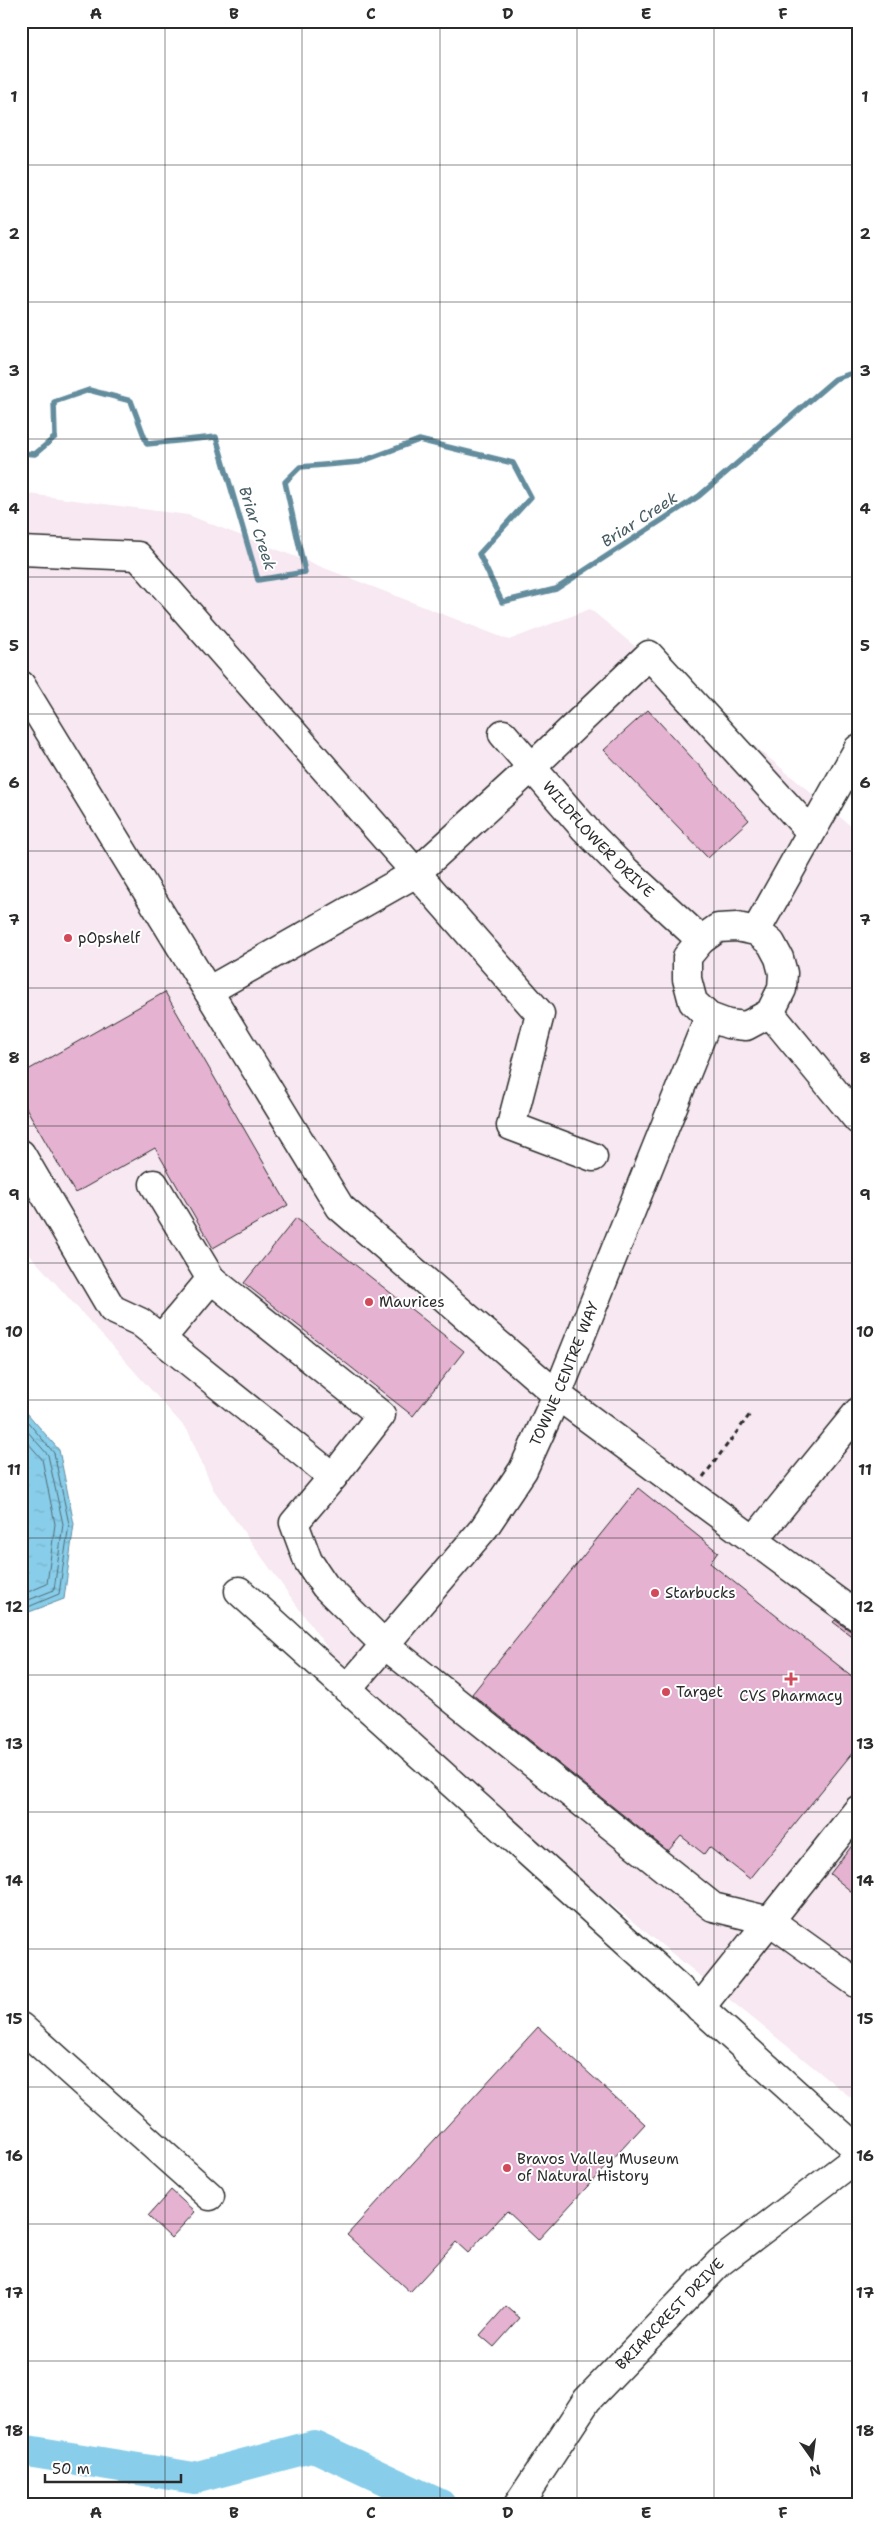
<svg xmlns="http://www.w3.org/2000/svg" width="879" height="2526" viewBox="0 0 879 2526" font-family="'Shantell Sans',sans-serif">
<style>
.built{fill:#f7e8f1}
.water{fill:url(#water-ripples);stroke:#638c9d}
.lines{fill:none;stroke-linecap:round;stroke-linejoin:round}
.shore{stroke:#506c77;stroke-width:1}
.stream{stroke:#638c9d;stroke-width:5.5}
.river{stroke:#88cde9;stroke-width:32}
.building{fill:#e5b3d1;stroke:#2b2b2b}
.minor-casing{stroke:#2b2b2b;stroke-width:31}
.major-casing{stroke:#2b2b2b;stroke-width:31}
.path{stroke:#2b2b2b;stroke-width:3;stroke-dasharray:5 4;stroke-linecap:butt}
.minor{stroke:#fff;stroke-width:28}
.major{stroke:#fff;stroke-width:28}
.grid{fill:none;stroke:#2b2b2b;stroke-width:1;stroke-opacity:0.55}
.poi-dot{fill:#d1495b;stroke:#fff;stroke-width:2}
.labels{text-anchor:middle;stroke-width:4;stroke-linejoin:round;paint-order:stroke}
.street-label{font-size:15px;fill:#2b2b2b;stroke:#fff}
.poi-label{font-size:15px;fill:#2b2b2b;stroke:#fff;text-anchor:start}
.water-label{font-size:16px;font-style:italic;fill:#475c64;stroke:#fff}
.neatline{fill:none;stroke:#2b2b2b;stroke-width:2}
.grid-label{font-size:16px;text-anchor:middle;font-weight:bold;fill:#2b2b2b}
</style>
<defs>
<pattern id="water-ripples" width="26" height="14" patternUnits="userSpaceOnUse" patternTransform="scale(1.25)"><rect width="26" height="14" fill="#88cde9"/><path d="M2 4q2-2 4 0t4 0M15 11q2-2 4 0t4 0" fill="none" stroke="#76b0c8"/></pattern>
</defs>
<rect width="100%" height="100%" fill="#fff"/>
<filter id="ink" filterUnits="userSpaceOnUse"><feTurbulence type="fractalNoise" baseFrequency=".02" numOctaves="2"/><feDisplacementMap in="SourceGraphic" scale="10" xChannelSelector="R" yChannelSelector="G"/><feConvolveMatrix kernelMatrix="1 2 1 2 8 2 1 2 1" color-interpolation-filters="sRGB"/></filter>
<g filter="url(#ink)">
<!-- built -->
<path class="built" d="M 21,493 L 188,515 L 509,640 L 590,609 L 858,832 L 858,2098 L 854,2100 L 374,1713 L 213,1489 L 188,1431 L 21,1245 Z"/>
<!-- water -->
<path class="water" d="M 21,1406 L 59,1450 L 74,1524 L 64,1599 L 21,1615 Z"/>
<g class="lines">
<!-- shore -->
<path class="shore" d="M 21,1414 L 54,1453 L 69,1524 L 59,1594 L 21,1610
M 21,1424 L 48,1455 L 63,1524 L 54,1590 L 21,1603
M 21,1435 L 42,1459 L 55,1524 L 47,1584 L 21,1595"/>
<!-- stream -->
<path class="stream" d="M 21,453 L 35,454 L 55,437 L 54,402 L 89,390 L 131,401 L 147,444 L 216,437 L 258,580 L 305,572 L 285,482 L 300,467 L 360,462 L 419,440 L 513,463 L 531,497 L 479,554 L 502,602 L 556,589 L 699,496 L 835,379 L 858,371"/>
<!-- river -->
<path class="river" d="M 21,2450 L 194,2478 L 314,2446 L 440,2505"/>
</g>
<!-- building -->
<path class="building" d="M 648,710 L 749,820 L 708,858 L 604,750 Z
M 165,992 L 288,1205 L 213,1248 L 155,1148 L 75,1193 L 21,1099 L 21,1074 Z
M 296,1218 L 464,1351 L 413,1416 L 244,1283 Z
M 638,1488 L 718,1552 L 710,1563 L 858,1681 L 858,1746 L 750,1879 L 709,1847 L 704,1854 L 681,1836 L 668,1851 L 472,1694 Z
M 835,1620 L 849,1630 L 858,1632 L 858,1641 L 833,1622 Z
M 858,1838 L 858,1897 L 830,1874 Z
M 538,2027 L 645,2124 L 538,2240 L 507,2211 L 468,2253 L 456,2242 L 410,2292 L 347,2235 Z
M 171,2190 L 195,2212 L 171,2238 L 148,2216 Z
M 506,2306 L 520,2318 L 494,2347 L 480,2335 Z"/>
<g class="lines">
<!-- minor casing -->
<g class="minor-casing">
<g id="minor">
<path d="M 21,551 L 138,556 L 540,1014 L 511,1126 L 593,1157"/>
<path d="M 21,685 L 340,1207 L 557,1395 L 858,1617"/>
<path id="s1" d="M 503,734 L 585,829 L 626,871 L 701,940"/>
<path d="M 737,927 L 756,931 L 771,943 L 779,958 L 783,973 L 782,989 L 770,1013 L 746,1026 L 728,1024 L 709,1017 L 693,1002 L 687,979 L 687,957 L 701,940 L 718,928 Z"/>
<path d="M 756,931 L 858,749"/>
<path d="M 208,991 L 416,873 L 532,767 L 649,655 L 811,832"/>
<path d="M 770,1013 L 858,1120"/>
<path d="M 21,1154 L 112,1309 L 140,1322 L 333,1477 L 294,1523 L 308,1561 L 325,1586 L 385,1645 L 713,1907 L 770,1921 L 858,1984"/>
<path d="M 154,1184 L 211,1279 L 381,1415 L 333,1477"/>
<path d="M 161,1339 L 211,1279"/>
<path d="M 754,1540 L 858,1412"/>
<path d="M 239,1591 L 858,2150"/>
<path id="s2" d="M 347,1689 L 484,1528 L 523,1470 L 557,1395 L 709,1017"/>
<path d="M 700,2008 L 858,1810"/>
<path d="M 21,2027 L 210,2196"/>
</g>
</g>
<!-- major casing -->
<g class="major-casing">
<g id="major">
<path id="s3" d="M 518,2505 L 587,2400 L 720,2262 L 858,2157"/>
</g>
</g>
<!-- path -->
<path class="path" d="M 703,1477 L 751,1413"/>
<!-- minor -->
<use href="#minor" class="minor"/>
<!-- major -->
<use href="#major" class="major"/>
</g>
</g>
<!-- grid -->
<path class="grid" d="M 165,21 L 165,2505M 302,21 L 302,2505M 440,21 L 440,2505M 577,21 L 577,2505M 714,21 L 714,2505M 21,165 L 858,165M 21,302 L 858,302M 21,439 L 858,439M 21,577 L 858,577M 21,714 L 858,714M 21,851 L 858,851M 21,988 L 858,988M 21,1126 L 858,1126M 21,1263 L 858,1263M 21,1400 L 858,1400M 21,1538 L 858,1538M 21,1675 L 858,1675M 21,1812 L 858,1812M 21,1949 L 858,1949M 21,2087 L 858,2087M 21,2224 L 858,2224M 21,2361 L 858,2361"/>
<!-- markers -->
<g class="poi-dot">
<circle cx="68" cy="938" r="5"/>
<circle cx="369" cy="1302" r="5"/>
<circle cx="655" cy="1593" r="5"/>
<path d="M788.5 1671.5h5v5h5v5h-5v5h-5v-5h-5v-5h5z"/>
<circle cx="666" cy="1692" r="5"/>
<circle cx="507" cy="2168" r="5"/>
</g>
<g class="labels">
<!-- street labels -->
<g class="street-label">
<text dy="5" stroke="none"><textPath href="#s1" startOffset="142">WILDFLOWER DRIVE</textPath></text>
<text dy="5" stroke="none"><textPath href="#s2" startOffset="386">TOWNE CENTRE WAY</textPath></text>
<text dy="5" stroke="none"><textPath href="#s3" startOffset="245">BRIARCREST DRIVE</textPath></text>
</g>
<!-- poi labels -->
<g class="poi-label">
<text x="78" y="943">pOpshelf</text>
<text x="379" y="1307">Maurices</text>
<text x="665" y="1598">Starbucks</text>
<text x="676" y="1697">Target</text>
<text x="791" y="1701" text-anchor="middle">CVS Pharmacy</text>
<text x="517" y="2164">Bravos Valley Museum<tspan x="517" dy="17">of Natural History</tspan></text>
</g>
<!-- water labels -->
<g class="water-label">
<text transform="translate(639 519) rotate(-33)" y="6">Briar Creek</text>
<text transform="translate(258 528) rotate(72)" y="6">Briar Creek</text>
</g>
</g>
<!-- margin -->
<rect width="879" height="2526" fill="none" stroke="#fff" stroke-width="55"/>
<!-- north arrow -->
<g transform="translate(812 2458) rotate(166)" stroke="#ffffff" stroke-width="4" paint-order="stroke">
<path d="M0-4L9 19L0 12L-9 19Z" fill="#2b2b2b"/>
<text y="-8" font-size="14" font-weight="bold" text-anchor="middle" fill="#2b2b2b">N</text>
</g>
<!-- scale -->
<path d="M45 2474v8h136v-8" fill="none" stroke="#2b2b2b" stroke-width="2.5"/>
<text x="52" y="2474" font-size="15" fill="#2b2b2b" stroke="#ffffff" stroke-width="4" paint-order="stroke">50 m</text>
<rect x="28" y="28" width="824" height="2470" class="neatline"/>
<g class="grid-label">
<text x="96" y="19">A</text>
<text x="234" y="19">B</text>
<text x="371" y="19">C</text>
<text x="508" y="19">D</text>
<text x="646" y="19">E</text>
<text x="783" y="19">F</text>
<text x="14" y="102">1</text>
<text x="865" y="102">1</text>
<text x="14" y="239">2</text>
<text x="865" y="239">2</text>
<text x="14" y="376">3</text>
<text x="865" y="376">3</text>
<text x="14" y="514">4</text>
<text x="865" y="514">4</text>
<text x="14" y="651">5</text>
<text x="865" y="651">5</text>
<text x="14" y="788">6</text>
<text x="865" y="788">6</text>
<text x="14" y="925">7</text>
<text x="865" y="925">7</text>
<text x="14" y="1063">8</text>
<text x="865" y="1063">8</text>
<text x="14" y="1200">9</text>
<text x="865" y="1200">9</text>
<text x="14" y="1337">10</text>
<text x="865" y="1337">10</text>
<text x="14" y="1475">11</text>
<text x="865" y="1475">11</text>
<text x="14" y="1612">12</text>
<text x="865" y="1612">12</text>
<text x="14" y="1749">13</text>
<text x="865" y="1749">13</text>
<text x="14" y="1886">14</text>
<text x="865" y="1886">14</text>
<text x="14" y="2024">15</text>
<text x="865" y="2024">15</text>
<text x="14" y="2161">16</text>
<text x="865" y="2161">16</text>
<text x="14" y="2298">17</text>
<text x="865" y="2298">17</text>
<text x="14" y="2436">18</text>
<text x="865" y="2436">18</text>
<text x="96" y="2518">A</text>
<text x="234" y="2518">B</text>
<text x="371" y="2518">C</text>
<text x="508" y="2518">D</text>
<text x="646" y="2518">E</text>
<text x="783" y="2518">F</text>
</g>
</svg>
